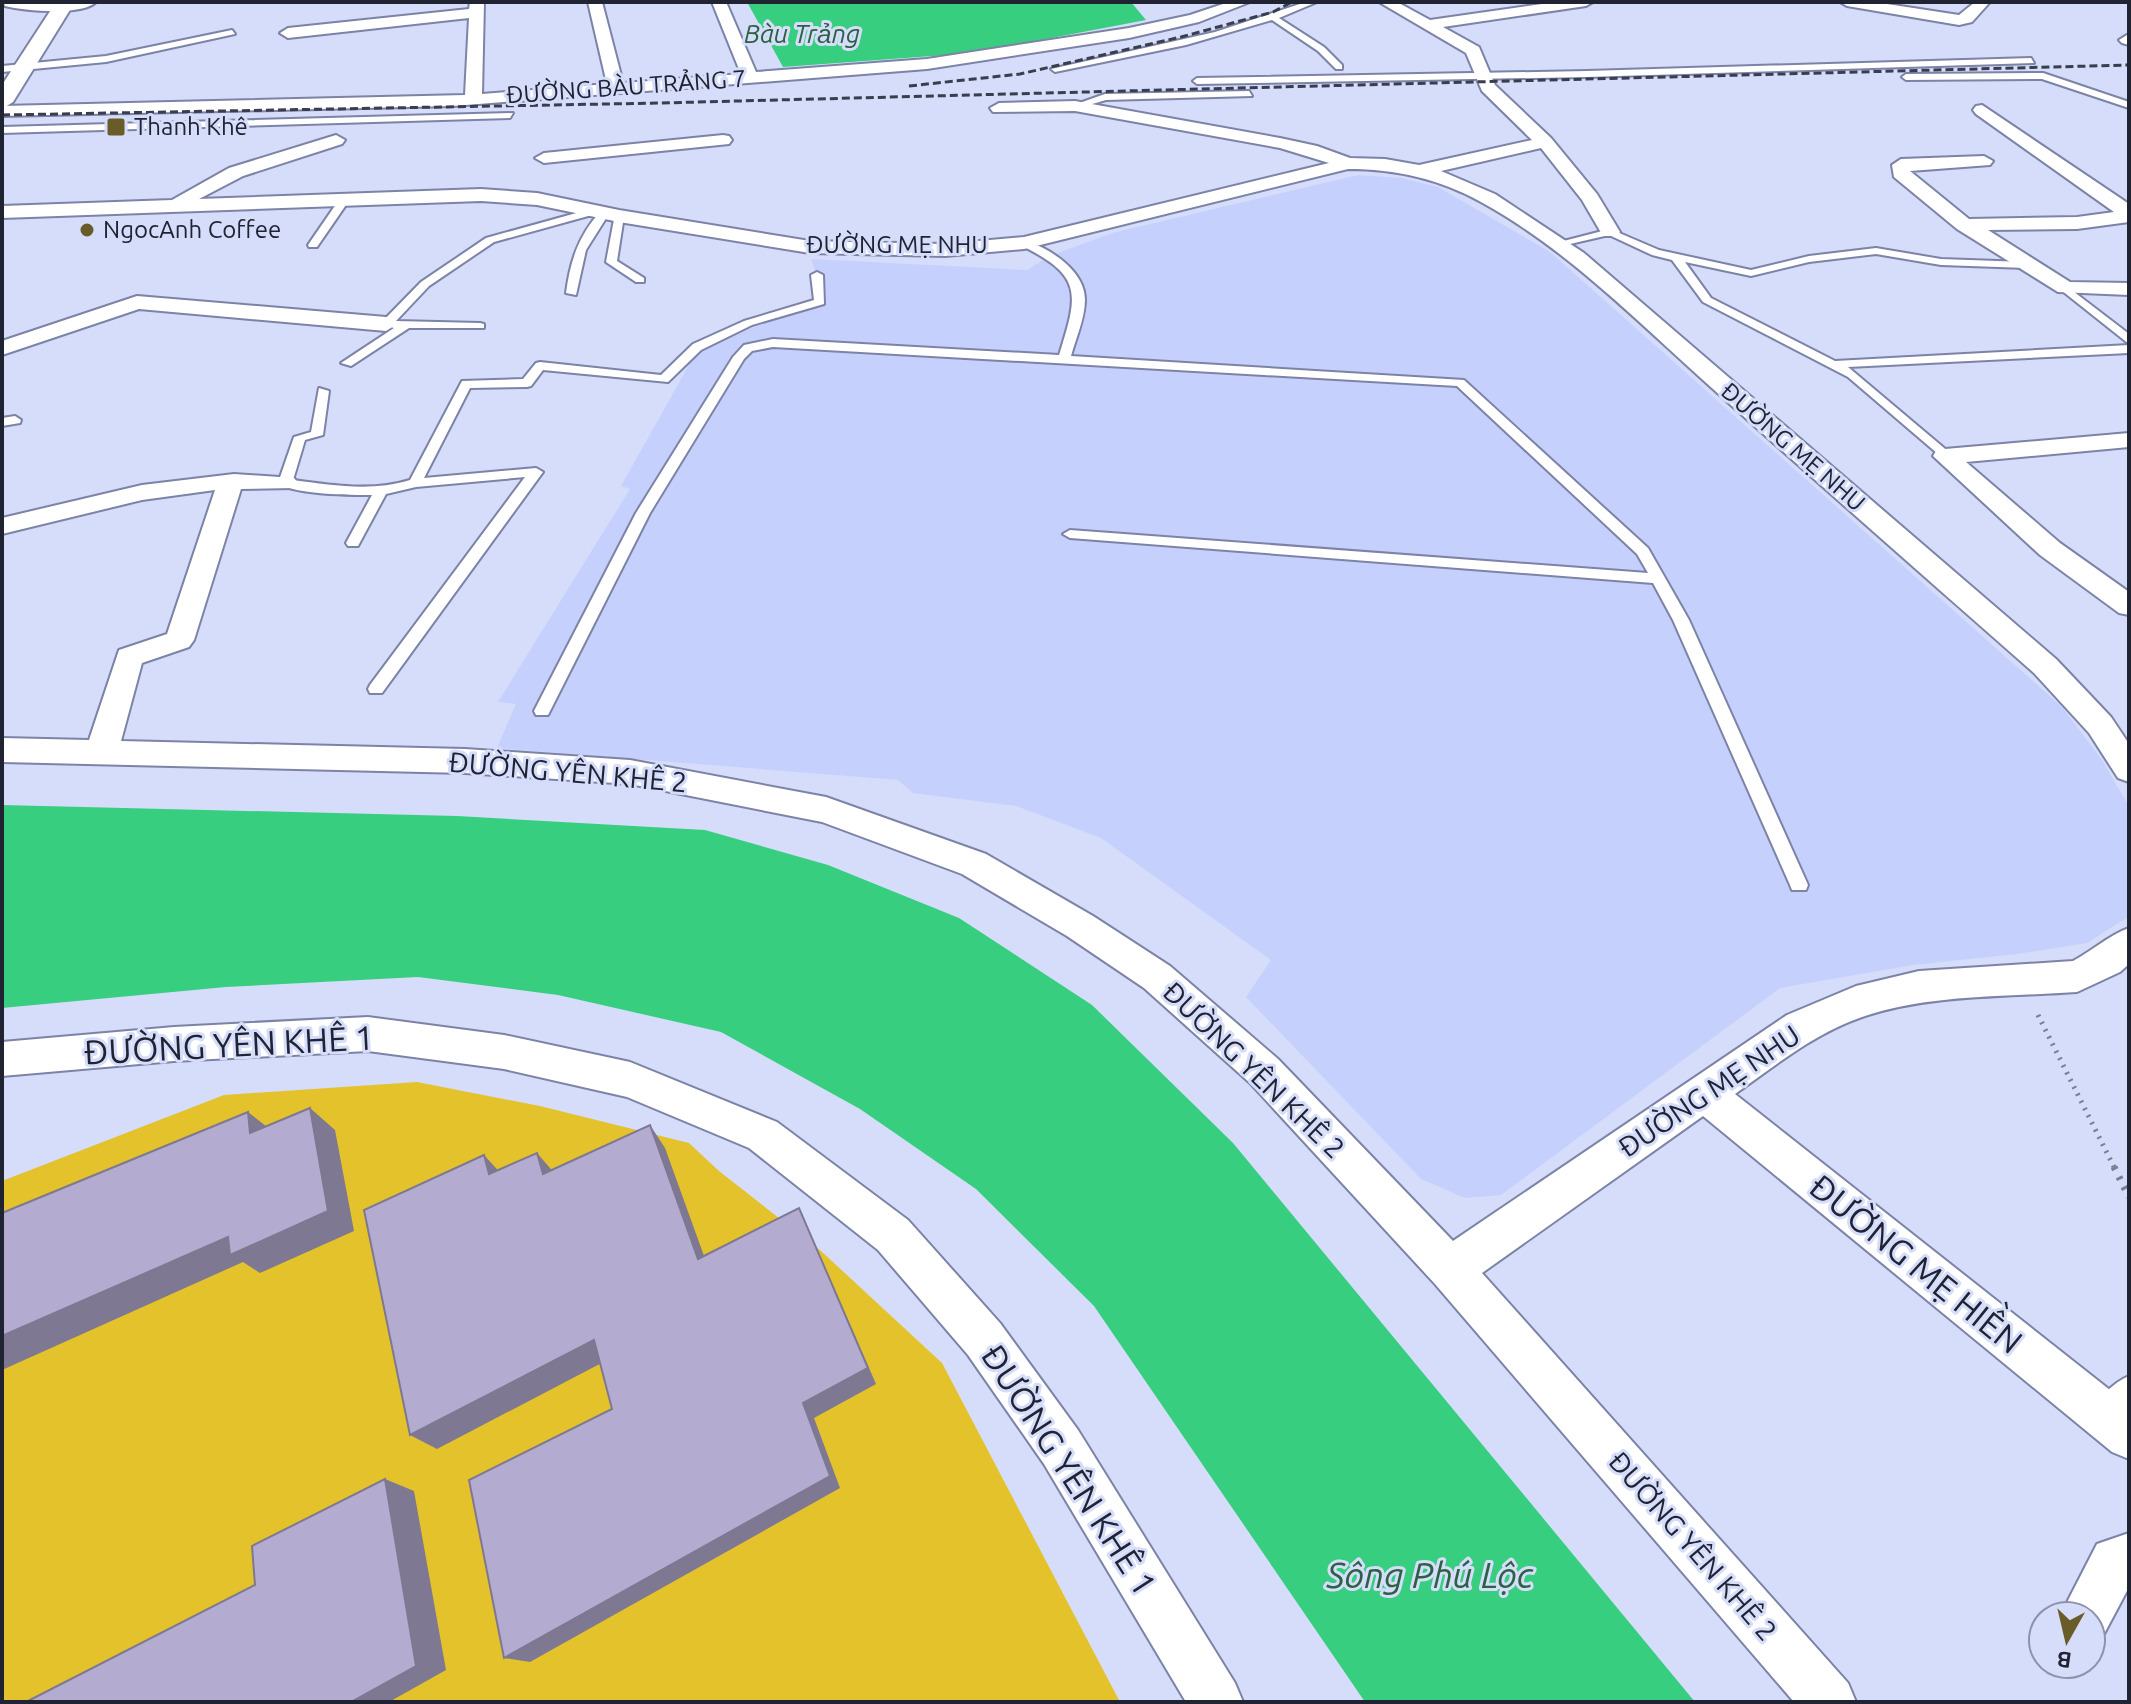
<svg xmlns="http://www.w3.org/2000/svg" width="2131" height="1704" viewBox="0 0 2131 1704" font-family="Ubuntu,sans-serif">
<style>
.built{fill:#c6d0fd}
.green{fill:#e4c22b}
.water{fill:#38ce7f}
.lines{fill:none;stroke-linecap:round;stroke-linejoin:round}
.service-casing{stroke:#7c83a6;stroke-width:4}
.minor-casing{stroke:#7c83a6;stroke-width:4}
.secondary-casing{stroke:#7c83a6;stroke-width:4}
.primary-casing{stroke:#7c83a6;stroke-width:4}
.path-far1{stroke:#787e93;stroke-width:5;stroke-dasharray:2 6;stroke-linecap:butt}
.path{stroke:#787e93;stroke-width:7;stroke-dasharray:3 8;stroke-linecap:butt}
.service{fill:#fff;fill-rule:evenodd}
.minor{fill:#fff;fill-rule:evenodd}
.secondary{fill:#fff;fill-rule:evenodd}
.primary{fill:#fff;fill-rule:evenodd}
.rail{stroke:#393d4d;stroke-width:3;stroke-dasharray:8 4;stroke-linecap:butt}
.shaded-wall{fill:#7e7892}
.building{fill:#b4acd0;stroke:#7e7892;stroke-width:2}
.poi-dot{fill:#695c29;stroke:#d5ddfb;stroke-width:3}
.labels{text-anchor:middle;stroke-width:6;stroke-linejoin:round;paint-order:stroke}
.far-street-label{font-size:24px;fill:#202331;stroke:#d5ddfb}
.far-poi-label{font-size:24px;fill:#202331;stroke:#d5ddfb;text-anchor:start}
.far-water-label{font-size:26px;font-style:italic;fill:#2c6241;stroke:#d5ddfb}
.street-label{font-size:28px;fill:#202331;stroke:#d5ddfb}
.near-street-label{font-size:34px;fill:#202331;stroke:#d5ddfb}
.near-water-label{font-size:36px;font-style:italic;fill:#2c6241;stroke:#d5ddfb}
</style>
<rect width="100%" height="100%" fill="#d5ddfb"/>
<!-- built -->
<path class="built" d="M 1358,175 L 1401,178 L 1438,187 L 1550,252 L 2062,707 L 2102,760 L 2127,803 L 2128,917 L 2087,943 L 2017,954 L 1913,965 L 1780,988 L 1501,1195 L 1465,1198 L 1421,1179 L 1246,997 L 1271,960 L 1101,838 L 1016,806 L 913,793 L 898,780 L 497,748 L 516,704 L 498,702 L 630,489 L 621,486 L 699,347 L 825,302 L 811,259 L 1027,270 L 1050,256 L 1112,233 Z"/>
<!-- green -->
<path class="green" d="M 417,1082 L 540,1106 L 689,1143 L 719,1171 L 821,1251 L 942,1363 L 1120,1702 L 2,1702 L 2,1181 L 224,1095 Z"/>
<!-- water -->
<path class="water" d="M 747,2 L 1131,2 L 1146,20 L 973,53 L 783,67 Z
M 2,805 L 457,816 L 705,830 L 828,865 L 959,918 L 1092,1005 L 1233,1143 L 1695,1702 L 1365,1702 L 1094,1306 L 976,1189 L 860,1109 L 721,1032 L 558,995 L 418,977 L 226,987 L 2,1008 Z"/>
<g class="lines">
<!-- service casing -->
<g class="service-casing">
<path id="service" d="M 1306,2 L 1317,2 L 1279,18 L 1324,47 L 1342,65 L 1342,69 L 1336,69 L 1318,51 L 1272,20 L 1186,45 L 1055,72 L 1051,69 L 1215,32 Z
M 232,30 L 235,34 L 106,62 L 2,72 L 2,66 L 106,56 Z
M 2031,58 L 2034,63 L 1587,77 L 1197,84 L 1193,81 L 1197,78 L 1587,71 Z
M 2043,73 L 2129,102 L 2129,108 L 2042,79 L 1906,80 L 1902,77 L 1906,74 Z
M 1249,91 L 1252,96 L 1106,100 L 1075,109 L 1071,106 L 1105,94 Z
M 513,113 L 510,118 L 2,133 L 2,127 Z
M 341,197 L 350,199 L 317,247 L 309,247 L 308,245 Z
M 598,207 L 610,212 L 586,250 L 576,295 L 566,293 C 570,262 578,237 599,213 L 494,242 L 429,286 L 396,321 L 480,323 L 484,324 L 484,328 L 409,328 L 351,366 L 341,363 L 394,328 L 380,324 L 421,282 L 486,238 Z
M 615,214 L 624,216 L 617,261 L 644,278 L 644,282 L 636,282 L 606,262 Z
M 1610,229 L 1659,250 L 1751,270 L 1809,256 L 1876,248 L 1941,259 L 2026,262 L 2031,265 L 2026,268 L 1941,265 L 1876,254 L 1809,262 L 1751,276 L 1685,262 L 1711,298 L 1835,361 L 2129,345 L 2129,353 L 1848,367 L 1950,453 L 1952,456 L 1945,460 L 1848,377 L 1703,302 L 1672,260 L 1652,255 L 1609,235 L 1557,247 L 1552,244 Z
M 1024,240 C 1049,248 1085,270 1085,300 C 1085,318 1076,338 1071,356 L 1464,380 L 1648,548 L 1689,620 L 1808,885 L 1806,890 L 1792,890 L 1790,885 L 1673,620 L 1653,583 L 1070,538 L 1063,534 L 1070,530 L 1648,573 L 1637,554 L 1457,386 L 773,347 L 752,351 L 744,359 L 650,513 L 548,715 L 536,715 L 534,711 L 636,513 L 733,357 L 744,345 L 773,339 L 1059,355 C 1078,294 1084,276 1020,245 L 1020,241 Z
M 817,272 L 823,275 L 824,304 L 752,325 L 701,350 L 668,382 L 543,370 L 531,386 L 527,387 L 470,388 L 424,478 L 536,468 L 543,472 L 382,693 L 370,693 L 368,689 L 370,685 L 525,477 L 416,487 L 386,494 L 358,546 L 348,546 L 346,543 L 372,495 C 350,495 295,495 278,483 L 294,437 L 311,432 L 319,388 L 329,391 L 323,435 L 305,440 L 293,480 C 332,485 371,492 410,480 L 462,381 L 523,379 L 536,363 L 540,362 L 661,375 L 693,344 L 744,321 L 814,300 L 811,275 Z
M 2065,285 L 2129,334 L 2129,344 L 2061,290 L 2061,286 Z
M 15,416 L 21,420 L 20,423 L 2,426 L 2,418 Z
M 2129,1376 L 2129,1405 L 2112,1423 L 2103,1426 L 2094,1423 L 2091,1414 C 2097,1399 2114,1382 2129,1376 Z"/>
</g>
<!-- minor casing -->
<g class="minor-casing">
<path id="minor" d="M 470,2 L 484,2 L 482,94 L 607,84 L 588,2 L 602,2 L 623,83 L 741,74 L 712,2 L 726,2 L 756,72 L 927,59 L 1129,28 L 1190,15 L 1229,2 L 1250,2 L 1199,22 L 1129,38 L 927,69 L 453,106 L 2,116 L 2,106 L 465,95 L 469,18 L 288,38 L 280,33 L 288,28 L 469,9 Z
M 1379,2 L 1397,2 L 1430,20 L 1556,2 L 1593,2 L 1586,6 L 1443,27 L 1479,47 L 1495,85 L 1551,138 L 1597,194 L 1620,232 L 1617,236 L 1603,236 L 1582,200 L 1541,148 L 1441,171 L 1495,194 L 1584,253 L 2056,659 L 2111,717 L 2129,744 L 2129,782 L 2118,778 L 2089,733 L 2034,673 C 1924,576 1813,479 1703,380 C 1633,317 1565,248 1481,202 C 1440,179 1396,169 1348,169 L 1024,249 L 945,256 L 810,253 L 619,222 L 537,205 L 481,201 L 2,218 L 2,206 L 172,200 L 229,168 L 336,135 L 345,140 L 342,144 L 243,176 L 199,199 L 481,189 L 537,193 L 619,210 L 810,241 L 945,244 L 1024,237 L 1329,163 L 1280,148 L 1075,111 L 993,112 L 990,108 L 999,103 L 1075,101 L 1280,138 L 1317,146 L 1350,158 L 1385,159 L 1419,165 L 1532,140 L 1482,91 L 1466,53 Z
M 1840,2 L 1874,2 L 1959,15 L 1975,2 L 1990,2 L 1972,22 L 1959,25 L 1847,6 Z
M 2127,35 L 2129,45 L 2122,43 L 2119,40 Z
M 1982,105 L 2129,204 L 2129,222 L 2077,229 L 1988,230 L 2070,282 L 2129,283 L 2129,295 L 2058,292 L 1957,229 L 1894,177 L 1892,165 L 1901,159 L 1984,156 L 1993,161 L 1990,165 L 1910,171 L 1969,219 L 2077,217 L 2114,212 L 1976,114 L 1973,110 L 1976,106 Z
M 723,135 L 729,136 L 732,140 L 729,144 L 544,163 L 535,158 L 544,153 Z
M 137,296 L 386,317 L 397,324 L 386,331 L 139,309 L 2,355 L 2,341 Z
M 2129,433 L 2129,447 L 1966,462 L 2060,543 L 2129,592 L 2129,615 L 2119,613 L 2040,555 L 1933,456 L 1936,451 L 1945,449 Z
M 234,474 L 294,478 L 298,483 L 294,488 L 241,489 L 194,640 L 189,647 L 142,663 L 121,741 L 465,749 L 630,760 L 826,797 L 986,854 L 1093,916 L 1170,966 L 1278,1059 L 1453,1241 L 1787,1015 L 1856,986 L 1919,971 L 2073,961 C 2092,951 2109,935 2129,928 L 2129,964 L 2120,972 L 2077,992 C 2007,997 1929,994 1862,1017 C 1815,1033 1776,1065 1735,1094 L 2129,1405 L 2129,1459 L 2112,1452 L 1703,1116 L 1482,1273 L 1848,1683 L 1856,1702 L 1794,1702 L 1435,1284 L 1250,1083 L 1144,988 L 1067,936 L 962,874 L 822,822 L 630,784 L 465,773 L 2,762 L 2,738 L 89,740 L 119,650 L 167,634 L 215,490 L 142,500 L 2,534 L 2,518 L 142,485 Z
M 368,1017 L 504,1035 L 630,1062 L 777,1122 L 908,1220 L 1000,1323 L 1078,1430 L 1235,1683 L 1243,1702 L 1186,1702 L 1044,1464 L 968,1355 L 878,1250 L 749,1148 L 627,1097 L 504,1069 L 368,1051 L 174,1061 L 2,1076 L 2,1042 L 174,1027 Z
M 2129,1533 L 2129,1587 L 2104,1634 L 2091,1640 L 2091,1616 L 2060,1616 L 2097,1544 Z"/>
</g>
<!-- secondary casing -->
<g class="secondary-casing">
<path id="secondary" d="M 56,2 L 70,2 L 73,5 L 13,102 L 2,109 L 2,85 Z"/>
</g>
<!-- primary casing -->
<g class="primary-casing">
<path id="primary" d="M 3,2 L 96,2 C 82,16 25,11 5,6 Z"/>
</g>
<!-- path-far1 -->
<path class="path-far1" d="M 2038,1015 L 2115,1169"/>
<!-- path -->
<path class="path" d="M 2114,1167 L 2129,1197"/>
<!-- service -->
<use href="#service" class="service"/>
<!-- minor -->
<use href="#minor" class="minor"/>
<!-- secondary -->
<use href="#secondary" class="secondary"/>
<!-- primary -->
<use href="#primary" class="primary"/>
<!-- rail -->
<path class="rail" d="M 909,86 L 1020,74 L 1181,37 L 1273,12 L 1292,2
M 2,115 L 661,103 L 2129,65"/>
</g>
<!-- shaded-wall -->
<path class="shaded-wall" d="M 310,1108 L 335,1130 L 354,1231 L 260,1273 L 243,1262 L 2,1370 L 2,1336 L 228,1237 Z
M 248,1112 L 276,1134 L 250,1133 Z
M 650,1125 L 665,1148 L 712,1278 L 698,1259 Z
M 537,1153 L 556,1175 L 543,1174 Z
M 484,1155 L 505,1178 L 489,1174 Z
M 799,1208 L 876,1384 L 814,1418 L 840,1488 L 530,1662 L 504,1658 L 803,1403 Z
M 594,1340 L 613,1357 L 437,1449 L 410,1435 Z
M 385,1479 L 414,1491 L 446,1670 L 389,1702 L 351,1702 Z"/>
<!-- building -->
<path class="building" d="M 310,1108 L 328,1211 L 230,1255 L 228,1237 L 2,1336 L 2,1213 L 248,1112 L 250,1133 Z
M 650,1125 L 698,1259 L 799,1208 L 868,1368 L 803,1403 L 830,1476 L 504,1658 L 469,1480 L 612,1409 L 594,1340 L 410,1435 L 364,1210 L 484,1155 L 489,1174 L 537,1153 L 543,1174 Z
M 385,1479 L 416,1666 L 351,1702 L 26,1702 L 255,1585 L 252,1546 Z"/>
<!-- markers -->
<g class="poi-dot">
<rect x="106" y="117" width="20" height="20" rx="4"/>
<circle cx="87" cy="230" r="8"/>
</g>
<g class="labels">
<!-- far-street labels -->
<g class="far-street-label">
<text transform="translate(626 87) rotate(-4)" y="8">ĐƯỜNG BÀU TRẢNG 7</text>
<text x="897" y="253">ĐƯỜNG MẸ NHU</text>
<text transform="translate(1793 447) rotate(41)" y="8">ĐƯỜNG MẸ NHU</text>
</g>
<!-- far-poi labels -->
<g class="far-poi-label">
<text x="134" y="135">Thanh Khê</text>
<text x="103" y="238">NgocAnh Coffee</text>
</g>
<!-- far-water labels -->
<g class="far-water-label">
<text x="802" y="43">Bàu Trảng</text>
</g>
<!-- street labels -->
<g class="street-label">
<text transform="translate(568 772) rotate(5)" y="10">ĐƯỜNG YÊN KHÊ 2</text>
<text transform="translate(1254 1070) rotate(44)" y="10">ĐƯỜNG YÊN KHÊ 2</text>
<text transform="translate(1709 1091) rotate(-34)" y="10">ĐƯỜNG MẸ NHU</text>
<text transform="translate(1693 1546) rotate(49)" y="10">ĐƯỜNG YÊN KHÊ 2</text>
</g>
<!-- near-street labels -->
<g class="near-street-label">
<text transform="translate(229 1045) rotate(-3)" y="12">ĐƯỜNG YÊN KHÊ 1</text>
<text transform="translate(1916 1264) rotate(39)" y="12">ĐƯỜNG MẸ HIỀN</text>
<text transform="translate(1069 1470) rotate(57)" y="12">ĐƯỜNG YÊN KHÊ 1</text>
</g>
<!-- near-water labels -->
<g class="near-water-label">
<text x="1430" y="1588">Sông Phú Lộc</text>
</g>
</g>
<!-- border -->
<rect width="2131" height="1704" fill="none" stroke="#202331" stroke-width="8"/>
<!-- north arrow -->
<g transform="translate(2067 1640) rotate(188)"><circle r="38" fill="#d5ddfb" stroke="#8d93aa" stroke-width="2"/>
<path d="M0-6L14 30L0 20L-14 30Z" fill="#695c29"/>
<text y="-12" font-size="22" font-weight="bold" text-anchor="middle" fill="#202331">B</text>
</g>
</svg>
